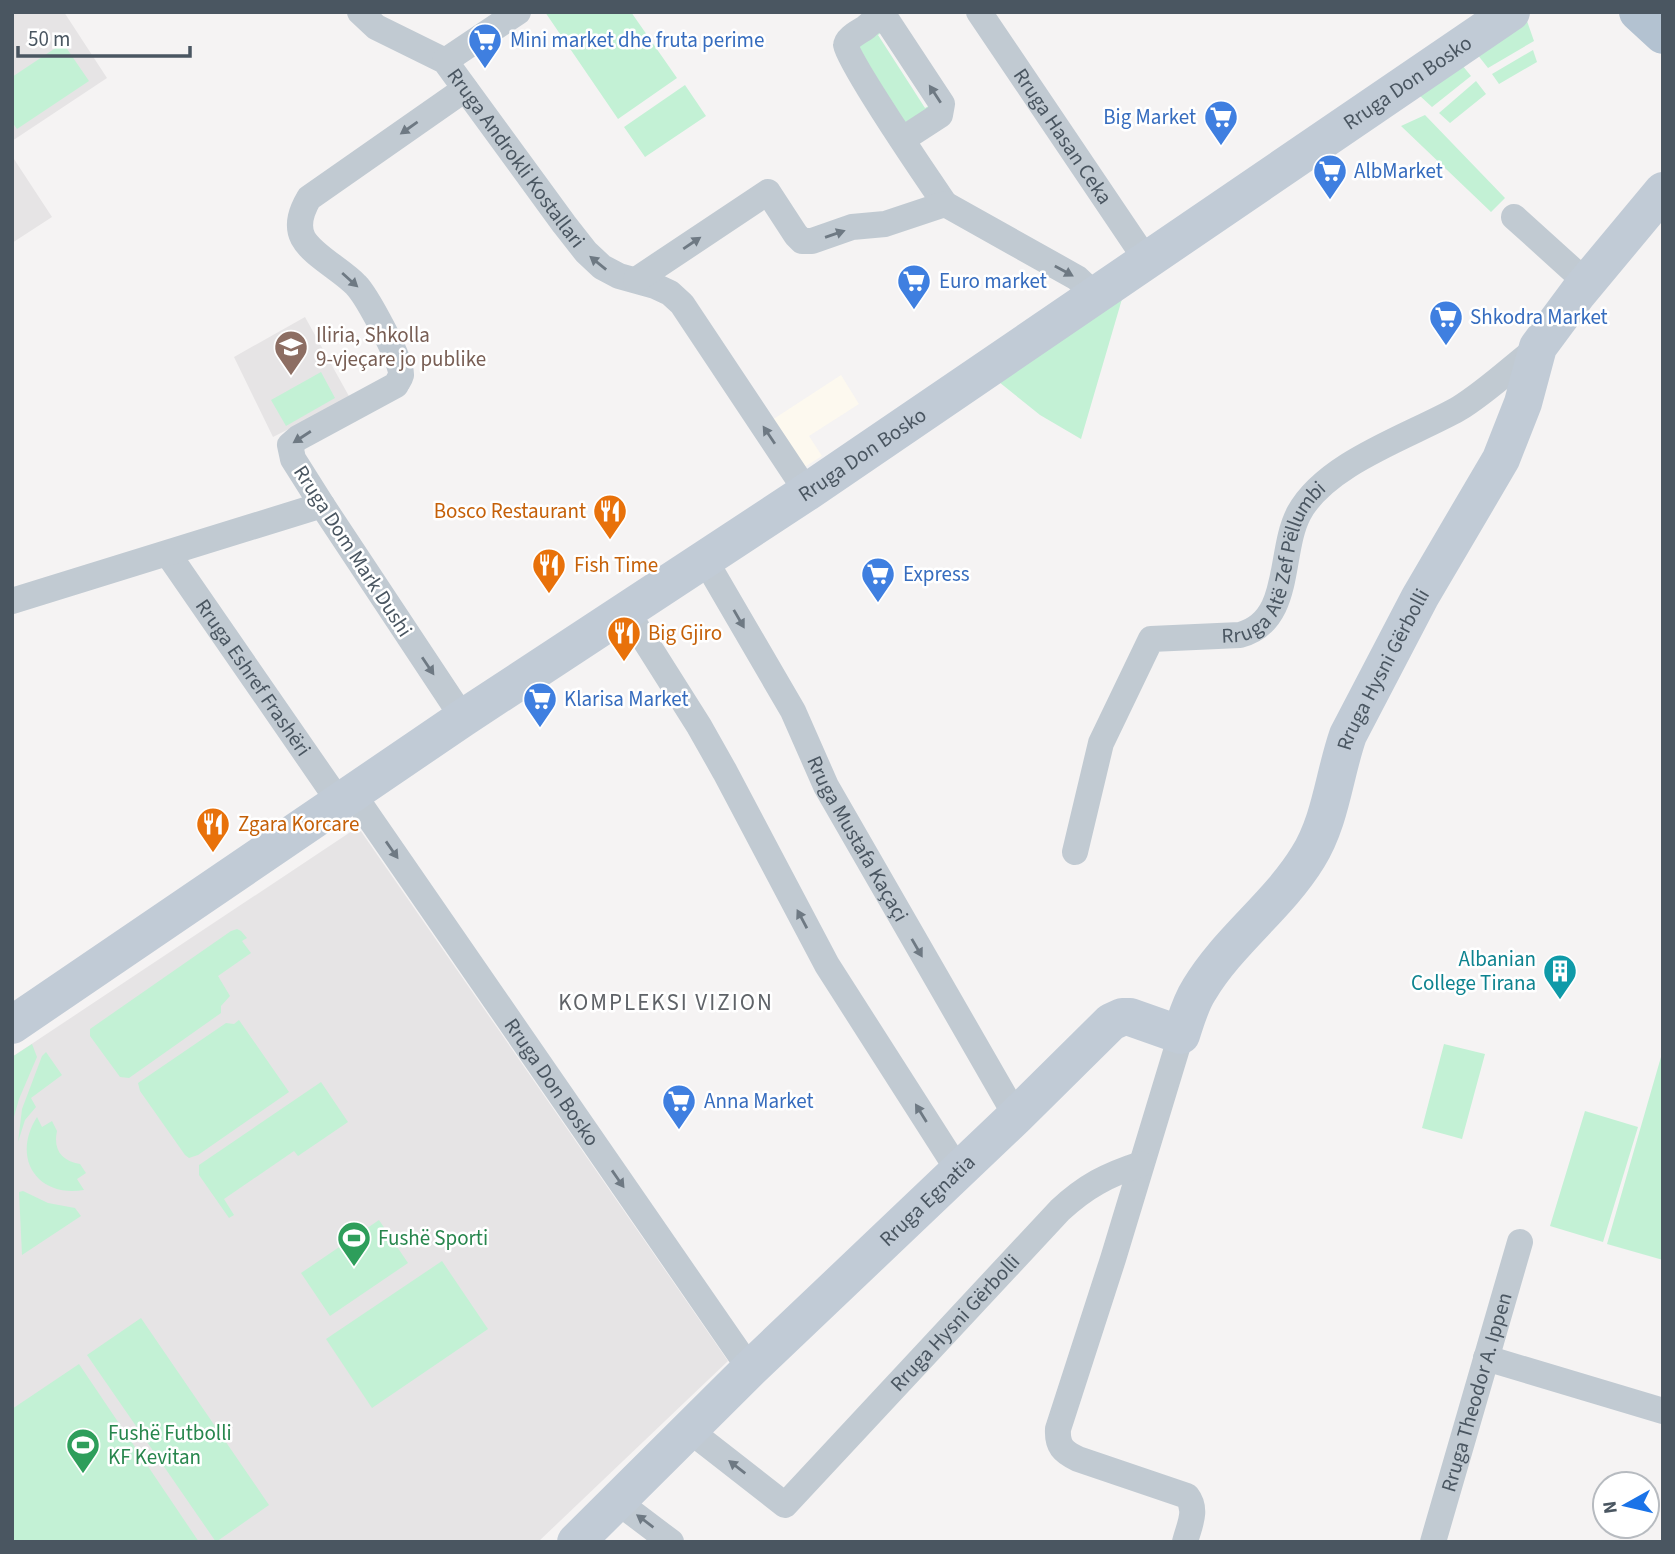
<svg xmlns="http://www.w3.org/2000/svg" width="1675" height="1554" viewBox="0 0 1675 1554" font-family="'Source Sans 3',sans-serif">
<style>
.commercial{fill:#fdf9ef}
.education{fill:#e6e4e5}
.green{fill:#c3f1d5}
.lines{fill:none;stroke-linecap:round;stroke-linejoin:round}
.street{stroke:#c1cad2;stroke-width:26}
.secondary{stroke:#c1cbd6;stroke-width:38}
.primary{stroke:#b3c2d1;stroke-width:38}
.oneway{fill:#6e7983}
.labels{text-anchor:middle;stroke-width:5;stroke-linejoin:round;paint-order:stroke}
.shop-label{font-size:21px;fill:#366cbe;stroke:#fff;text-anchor:start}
.street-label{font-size:21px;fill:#4a5661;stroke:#fff}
.education-label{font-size:21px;fill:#785e54;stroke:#fff;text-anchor:start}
.food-label{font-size:21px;fill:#c56008;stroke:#fff;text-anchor:start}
.culture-label{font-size:21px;fill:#0d838f;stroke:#fff;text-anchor:end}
.leisure-label{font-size:21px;fill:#27864d;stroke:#fff;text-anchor:start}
.neighbourhood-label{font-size:23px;letter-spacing:2px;fill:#5f6368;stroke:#fff}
</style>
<rect width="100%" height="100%" fill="#f5f3f3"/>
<!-- commercial -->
<path class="commercial" d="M 841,375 L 859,404 L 809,436 L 822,456 L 803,468 L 772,420 Z"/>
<!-- education -->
<path class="education" d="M 12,12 L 64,12 L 107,78 L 12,141 Z
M 12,156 L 52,217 L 12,243 Z
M 305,317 L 350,398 L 273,437 L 234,357 Z
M 358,827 L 728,1361 L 538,1542 L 12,1542 L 12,1057 Z"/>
<!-- green -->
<path class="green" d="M 545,12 L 631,12 L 677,78 L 618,119 Z
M 1527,21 L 1534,41 L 1488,68 L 1477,54 Z
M 879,26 L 884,31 L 878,35 L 925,108 L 934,103 L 935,105 L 904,123 L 856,49 Z
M 63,43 L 89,81 L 17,129 L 12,122 L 12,77 Z
M 1533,50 L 1537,62 L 1499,84 L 1492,74 Z
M 1462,65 L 1471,76 L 1432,107 L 1419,95 Z
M 1476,81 L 1486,94 L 1450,123 L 1439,113 Z
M 685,85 L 706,116 L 645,157 L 624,127 Z
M 1425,115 L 1505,198 L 1491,212 L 1401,126 Z
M 1122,299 L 1081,439 L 1040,415 L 999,382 Z
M 321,372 L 335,398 L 286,426 L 271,400 Z
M 237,929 L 241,931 L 247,938 L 242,941 L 251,953 L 218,976 L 230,996 L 221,1006 L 221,1013 L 129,1078 L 120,1077 L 90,1036 L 90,1029 L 231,931 Z
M 239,1020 L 289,1092 L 198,1155 L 189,1158 L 185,1155 L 140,1091 L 138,1083 L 226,1023 L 234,1024 Z
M 32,1044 L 37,1057 L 19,1099 L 12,1124 L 12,1057 Z
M 1444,1044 L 1485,1054 L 1462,1139 L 1422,1128 Z
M 1663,1050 L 1663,1260 L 1607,1244 Z
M 46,1052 L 62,1075 L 31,1098 L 36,1107 L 25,1120 L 18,1142 L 22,1109 L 42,1056 Z
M 321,1082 L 348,1122 L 298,1156 L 294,1151 L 224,1199 L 234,1215 L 229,1218 L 199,1175 L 199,1165 Z
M 1585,1111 L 1638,1127 L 1603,1242 L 1550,1226 Z
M 37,1117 L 42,1127 L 52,1121 L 57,1131 C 53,1149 61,1161 80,1164 L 86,1173 L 77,1179 L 84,1190 C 37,1198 11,1158 37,1117 Z
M 23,1191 L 48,1203 L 75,1208 L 81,1216 L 22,1255 L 19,1192 Z
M 379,1220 L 408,1263 L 330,1316 L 301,1273 Z
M 442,1261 L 488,1329 L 372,1408 L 326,1339 Z
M 141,1318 L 269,1505 L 216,1542 L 87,1355 Z
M 79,1364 L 199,1542 L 12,1542 L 12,1409 Z"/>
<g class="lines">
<!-- street -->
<g class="street">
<path id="s1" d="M 360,12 L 376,27 L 445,61 L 564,224 L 586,252 L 602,267 L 619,276 L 655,286 L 670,293 L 682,304 L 807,492"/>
<path id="s2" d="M 979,12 L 1147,261"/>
<path d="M 445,61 L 518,12"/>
<path d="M 903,139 L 940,115 L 942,104 L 888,22 C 878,16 873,21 865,28 C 859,32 846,38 846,46 C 845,57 932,185 945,204"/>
<path d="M 1514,217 L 1587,283"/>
<path d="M 636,280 L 768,192 L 796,235 L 802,241 L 812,241 L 852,227 L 885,224 L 945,204 L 1077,278 L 1096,296"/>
<path id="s3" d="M 168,554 L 340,803"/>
<path id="s4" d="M 705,560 L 793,711 L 826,786 L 1016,1116"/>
<path d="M 12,601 L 322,505"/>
<path d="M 627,612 L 699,726 L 725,772 L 827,965 L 958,1170"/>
<path d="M 463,718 L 322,505 L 293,459 L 290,445 L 298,438 L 396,385 C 397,382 400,379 401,375 C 403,362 366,295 356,285 C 342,270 312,255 303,238 C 296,224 302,210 309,198 L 465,89"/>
<path id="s5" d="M 353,794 L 750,1369"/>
<path id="s6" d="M 1075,852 L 1101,743 L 1151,639 L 1240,635 C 1293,621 1278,552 1299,513 C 1326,463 1410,436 1458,409 C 1486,392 1512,367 1538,347"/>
<path d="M 1181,1035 L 1113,1259 L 1058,1429 C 1057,1446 1063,1452 1078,1459 L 1187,1496 C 1198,1510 1189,1526 1185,1542"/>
<path d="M 1486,1358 L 1663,1411"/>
<path id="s7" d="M 689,1430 L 785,1505 L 1060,1210 C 1086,1186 1107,1175 1141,1164"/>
<path d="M 618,1502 L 671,1542"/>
<path id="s8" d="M 1433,1542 L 1520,1242"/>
</g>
<!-- secondary -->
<g class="secondary">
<path id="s9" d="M 12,1025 L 463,718 L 807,492 L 1511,12"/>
<path id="s10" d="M 576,1542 L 750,1369 L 1016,1116 L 1111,1022 L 1122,1017 L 1130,1017 L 1181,1035 C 1186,1020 1190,1004 1199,990 C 1228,941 1278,906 1308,857 C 1331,820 1334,775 1348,735 L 1420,597 L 1501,459 L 1523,403 L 1538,347 L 1578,293 L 1663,191"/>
</g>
<!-- primary -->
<path class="primary" d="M 1638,12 L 1663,35"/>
</g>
<!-- one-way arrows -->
<defs><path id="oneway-solid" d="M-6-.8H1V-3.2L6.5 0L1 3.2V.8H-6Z" transform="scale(1.75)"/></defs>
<g class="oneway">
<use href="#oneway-solid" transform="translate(935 94) rotate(-123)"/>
<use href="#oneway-solid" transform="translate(409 128) rotate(145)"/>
<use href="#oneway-solid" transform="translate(835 234) rotate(-19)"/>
<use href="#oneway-solid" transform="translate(692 243) rotate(-34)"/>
<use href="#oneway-solid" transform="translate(598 263) rotate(-141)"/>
<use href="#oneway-solid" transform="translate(1064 271) rotate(29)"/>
<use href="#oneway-solid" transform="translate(350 280) rotate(42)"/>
<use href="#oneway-solid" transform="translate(769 435) rotate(-124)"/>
<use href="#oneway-solid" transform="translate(302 437) rotate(147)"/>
<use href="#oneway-solid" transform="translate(739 619) rotate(60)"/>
<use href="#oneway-solid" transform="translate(428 666) rotate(56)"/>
<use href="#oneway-solid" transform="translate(392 850) rotate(55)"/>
<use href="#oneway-solid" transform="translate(802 919) rotate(-118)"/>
<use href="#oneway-solid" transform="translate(917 948) rotate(60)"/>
<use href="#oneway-solid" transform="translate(921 1113) rotate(-122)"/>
<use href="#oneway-solid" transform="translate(618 1179) rotate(55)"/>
<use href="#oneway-solid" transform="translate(737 1467) rotate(-142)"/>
<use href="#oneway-solid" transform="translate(645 1521) rotate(-143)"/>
</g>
<!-- icons -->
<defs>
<g id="supermarket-pin" transform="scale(1.75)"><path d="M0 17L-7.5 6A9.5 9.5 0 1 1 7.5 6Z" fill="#3f7fe0" stroke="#fff"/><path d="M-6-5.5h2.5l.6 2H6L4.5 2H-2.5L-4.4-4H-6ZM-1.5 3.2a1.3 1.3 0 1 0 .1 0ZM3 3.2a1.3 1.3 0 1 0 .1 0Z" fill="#fff"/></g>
<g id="school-pin" transform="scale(1.75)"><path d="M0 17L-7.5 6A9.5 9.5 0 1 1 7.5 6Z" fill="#8d6e63" stroke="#fff"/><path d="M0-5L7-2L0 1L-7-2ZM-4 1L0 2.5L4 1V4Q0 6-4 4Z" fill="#fff"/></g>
<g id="restaurant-pin" transform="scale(1.75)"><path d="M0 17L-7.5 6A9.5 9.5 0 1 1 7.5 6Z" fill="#e8710a" stroke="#fff"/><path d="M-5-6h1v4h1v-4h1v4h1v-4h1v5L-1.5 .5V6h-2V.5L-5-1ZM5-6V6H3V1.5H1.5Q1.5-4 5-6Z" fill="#fff"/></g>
<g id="building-pin" transform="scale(1.75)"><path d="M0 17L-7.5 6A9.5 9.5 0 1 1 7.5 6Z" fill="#0f9aa8" stroke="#fff"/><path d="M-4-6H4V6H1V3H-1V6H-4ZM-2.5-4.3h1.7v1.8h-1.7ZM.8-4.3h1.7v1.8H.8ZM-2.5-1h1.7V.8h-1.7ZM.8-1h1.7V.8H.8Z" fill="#fff"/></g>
<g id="stadium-pin" transform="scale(1.75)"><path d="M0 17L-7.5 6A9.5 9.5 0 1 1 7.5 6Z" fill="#2e9e5b" stroke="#fff"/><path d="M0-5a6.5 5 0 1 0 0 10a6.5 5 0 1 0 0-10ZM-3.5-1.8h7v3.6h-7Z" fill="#fff"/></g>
</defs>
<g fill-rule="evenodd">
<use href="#supermarket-pin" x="485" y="40"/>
<use href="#supermarket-pin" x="1221" y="117"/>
<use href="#supermarket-pin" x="1330" y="171"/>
<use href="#supermarket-pin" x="914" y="281"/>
<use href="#supermarket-pin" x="1446" y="317"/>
<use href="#school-pin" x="291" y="347"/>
<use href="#restaurant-pin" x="610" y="511"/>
<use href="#restaurant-pin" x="549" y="565"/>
<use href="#supermarket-pin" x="878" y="574"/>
<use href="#restaurant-pin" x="624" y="633"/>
<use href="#supermarket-pin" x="540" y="699"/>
<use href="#restaurant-pin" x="213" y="824"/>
<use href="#building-pin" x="1560" y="971"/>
<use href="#supermarket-pin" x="679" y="1101"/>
<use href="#stadium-pin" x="354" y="1238"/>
<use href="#stadium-pin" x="83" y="1445"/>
</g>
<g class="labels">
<!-- shop labels -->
<g class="shop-label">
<text x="510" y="47">Mini market dhe fruta perime</text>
<text x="1196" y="124" text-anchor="end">Big Market</text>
<text x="1354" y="178">AlbMarket</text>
<text x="939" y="288">Euro market</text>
<text x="1470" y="324">Shkodra Market</text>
<text x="903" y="581">Express</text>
<text x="564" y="706">Klarisa Market</text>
<text x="704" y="1108">Anna Market</text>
</g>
<!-- street labels -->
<g class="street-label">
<text dy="7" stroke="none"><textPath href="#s9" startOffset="1684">Rruga Don Bosko</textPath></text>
<text dy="7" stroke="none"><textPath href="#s2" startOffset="150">Rruga Hasan Ceka</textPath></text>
<text dy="7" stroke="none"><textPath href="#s1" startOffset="219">Rruga Androkli Kostallari</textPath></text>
<text dy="7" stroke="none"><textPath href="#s9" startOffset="1024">Rruga Don Bosko</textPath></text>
<text transform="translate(353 551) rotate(57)" y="7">Rruga Dom Mark Dushi</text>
<text dy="7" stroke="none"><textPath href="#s6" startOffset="397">Rruga Atë Zef Pëllumbi</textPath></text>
<text dy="7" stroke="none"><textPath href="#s10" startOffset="1244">Rruga Hysni Gërbolli</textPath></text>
<text dy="7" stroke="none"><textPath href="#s3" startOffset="150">Rruga Eshref Frashëri</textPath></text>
<text dy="7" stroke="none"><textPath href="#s4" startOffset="318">Rruga Mustafa Kaçaçi</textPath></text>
<text dy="7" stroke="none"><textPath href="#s5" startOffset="350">Rruga Don Bosko</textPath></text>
<text dy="7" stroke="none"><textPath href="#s10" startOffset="490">Rruga Egnatia</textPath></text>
<text dy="7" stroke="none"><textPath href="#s7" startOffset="371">Rruga Hysni Gërbolli</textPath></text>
<text dy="7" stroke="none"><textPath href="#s8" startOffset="156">Rruga Theodor A. Ippen</textPath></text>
</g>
<!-- education labels -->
<g class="education-label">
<text x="316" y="342">Iliria, Shkolla<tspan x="316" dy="24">9-vjeçare jo publike</tspan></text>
</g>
<!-- food labels -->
<g class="food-label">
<text x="586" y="518" text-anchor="end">Bosco Restaurant</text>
<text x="574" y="572">Fish Time</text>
<text x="648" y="640">Big Gjiro</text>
<text x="238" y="831">Zgara Korcare</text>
</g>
<!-- culture labels -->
<g class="culture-label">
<text x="1536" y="966">Albanian<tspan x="1536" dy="24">College Tirana</tspan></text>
</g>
<!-- leisure labels -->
<g class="leisure-label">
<text x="378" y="1245">Fushë Sporti</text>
<text x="108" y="1440">Fushë Futbolli<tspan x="108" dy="24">KF Kevitan</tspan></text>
</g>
<!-- neighbourhood labels -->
<g class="neighbourhood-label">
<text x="666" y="1010">KOMPLEKSI VIZION</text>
</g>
</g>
<!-- border -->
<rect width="1675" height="1554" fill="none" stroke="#4a5661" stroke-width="28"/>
<!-- north arrow -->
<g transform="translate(1626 1505) rotate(262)"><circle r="33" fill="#ffffff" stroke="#b7bbc0" stroke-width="2"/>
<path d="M0-5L12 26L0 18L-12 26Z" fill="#1a73e8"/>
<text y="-10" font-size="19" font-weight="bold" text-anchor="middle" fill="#4a5661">N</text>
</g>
<!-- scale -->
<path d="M18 46v10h172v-10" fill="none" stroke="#4a5661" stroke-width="3.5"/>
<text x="28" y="46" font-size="21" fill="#4a5661" stroke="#ffffff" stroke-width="5" paint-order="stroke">50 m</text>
</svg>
